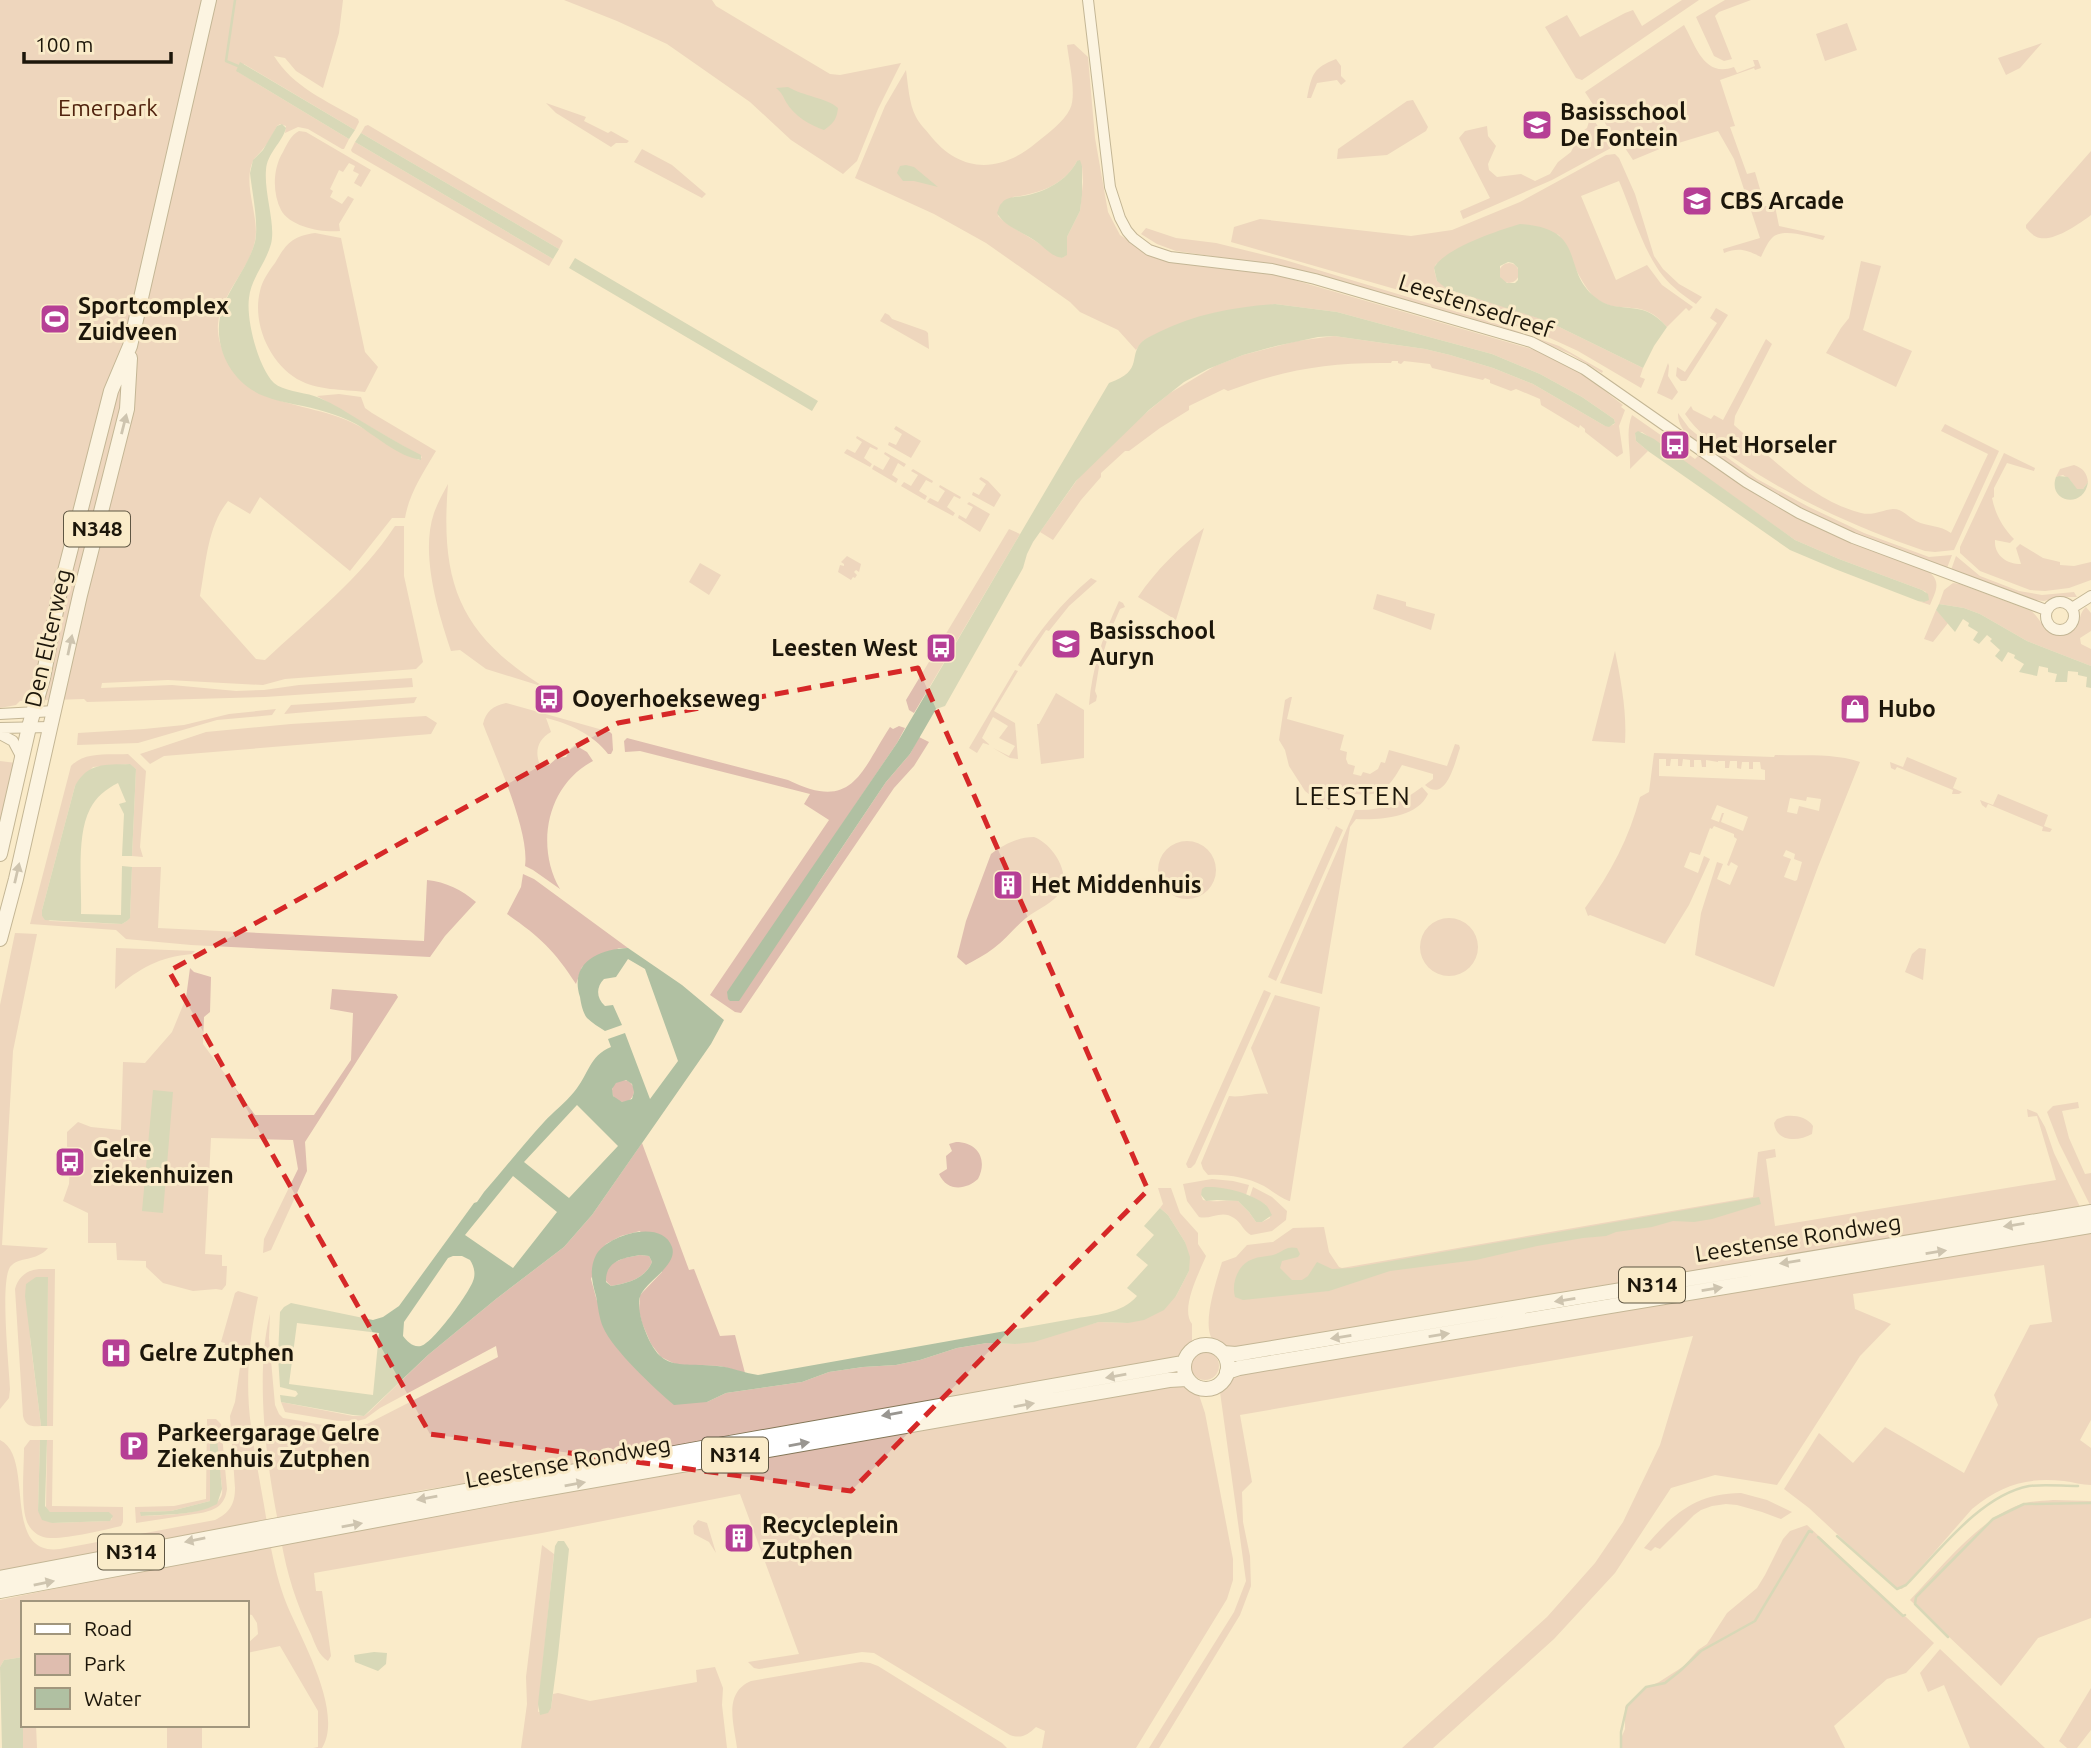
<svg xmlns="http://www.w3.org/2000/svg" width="2091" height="1748" viewBox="0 0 2091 1748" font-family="Ubuntu,sans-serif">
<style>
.green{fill:#dfbdaf;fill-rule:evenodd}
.water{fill:#b0c0a2;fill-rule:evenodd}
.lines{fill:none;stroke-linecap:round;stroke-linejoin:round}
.stream{stroke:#b0c0a2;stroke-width:2.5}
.tertiary-casing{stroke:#837657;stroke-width:12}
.primary-casing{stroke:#837657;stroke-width:16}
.tertiary{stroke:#fff;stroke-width:10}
.primary{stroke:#fff;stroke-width:14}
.oneway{fill:#999691}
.marked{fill:none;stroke:#d62828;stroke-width:5;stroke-dasharray:14 9;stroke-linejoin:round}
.labels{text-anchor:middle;stroke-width:6;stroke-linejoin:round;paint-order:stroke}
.shield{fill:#faebc9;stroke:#5f5643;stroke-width:2}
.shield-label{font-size:21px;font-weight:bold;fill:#1c160a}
.park-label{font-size:23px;fill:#51230e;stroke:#faebc9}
.poi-label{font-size:23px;font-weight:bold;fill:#1c160a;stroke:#faebc9;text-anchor:start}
.street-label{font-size:23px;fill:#1c160a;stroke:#faebc9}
.quarter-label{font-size:26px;letter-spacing:2px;fill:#1c160a;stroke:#faebc9}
</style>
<rect width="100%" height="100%" fill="#faebc9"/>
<!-- green -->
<path class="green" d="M 0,0 L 343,0 L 339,33 L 323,88 L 296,71 L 285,58 L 274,56 C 293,87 327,101 358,119 L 359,122 L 355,130 L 244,64 L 238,72 L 349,139 L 344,149 L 342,149 L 308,129 L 298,127 L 285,133 L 286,126 L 280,124 L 277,126 C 273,134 269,142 263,149 C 260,153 255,157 253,161 C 242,184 260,217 255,241 C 249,270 221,294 218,324 C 217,336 221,349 227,360 C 250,407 309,402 351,422 C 374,433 394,448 417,459 L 419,460 L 422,457 L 317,396 L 339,394 L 361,397 L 365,408 L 372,413 L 436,451 C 423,473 409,494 405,518 L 392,518 L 350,571 L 260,497 L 250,514 L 228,501 C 207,527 206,564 200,596 L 256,659 L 265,660 C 310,618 361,578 395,526 L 404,526 L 404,576 L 423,662 L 416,669 L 285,679 L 263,685 L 168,680 L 102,683 L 101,688 L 172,685 L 236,691 L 264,690 L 299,685 L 412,678 L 413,687 L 265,697 L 87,702 L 84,699 L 20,701 L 16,705 L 0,708 Z
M 564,0 L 712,0 L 716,6 L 830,74 L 840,75 L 901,63 L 878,109 L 857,161 L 843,174 L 791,140 L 750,102 L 667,44 L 617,21 Z
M 1682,0 L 1699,0 L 1582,80 L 1576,78 L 1545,27 L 1567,15 L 1580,37 L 1625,13 L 1633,10 L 1642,26 Z
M 1725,0 L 1751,0 L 1719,12 L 1715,16 L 1732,59 L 1724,61 L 1714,56 L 1696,17 Z
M 1847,23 L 1857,50 L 1825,61 L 1816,34 Z
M 1684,25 C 1696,46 1704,78 1734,67 L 1737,73 L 1755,66 L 1753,60 L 1758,60 L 1761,68 L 1755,70 L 1754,68 L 1720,80 L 1735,126 L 1730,127 L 1747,174 L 1755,172 L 1765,206 L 1775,206 L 1779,226 L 1825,236 L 1823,240 C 1810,237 1784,228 1773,237 C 1768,241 1764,251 1761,257 C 1747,250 1739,247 1724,253 L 1723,249 L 1760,238 L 1734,159 L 1718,131 L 1662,148 L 1633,160 L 1621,142 L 1614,137 L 1585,92 Z
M 2042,43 L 2020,68 L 2006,75 L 1998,58 Z
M 1074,44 L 1088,57 L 1095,138 L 1108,212 L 1120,235 L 1152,256 L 1178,263 L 1277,275 L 1535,350 L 1560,361 L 1583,374 L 1623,405 L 1621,407 L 1625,410 L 1619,426 L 1623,453 L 1617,457 L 1585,432 L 1585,429 L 1580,425 L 1579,428 L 1541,405 L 1540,399 L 1516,389 L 1511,391 L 1490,383 L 1490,380 L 1485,378 L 1483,380 L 1432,368 L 1430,364 L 1404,361 L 1401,364 L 1398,363 L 1398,361 L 1392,361 L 1391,363 C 1331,362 1285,369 1228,391 L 1224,389 L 1189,406 L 1189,410 L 1160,428 L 1129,451 L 1125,451 L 1101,473 L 1101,477 L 1081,500 L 1053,540 L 1040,532 L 1082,473 L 1135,422 L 1170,393 L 1215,366 L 1243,355 L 1297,341 L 1334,336 L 1425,349 L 1450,355 L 1493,368 L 1533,384 L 1605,426 L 1613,425 L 1615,423 L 1614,419 L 1582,397 L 1540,374 L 1492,354 L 1337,312 L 1275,304 L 1144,340 L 1136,350 L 1118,330 L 1080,312 L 1070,302 L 986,243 L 934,214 L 855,178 L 885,106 L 906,70 C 908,84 909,104 916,117 C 919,123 925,129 929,134 C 959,173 999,174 1036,143 C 1047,134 1064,122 1070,109 C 1077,95 1069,62 1067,45 ZM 1077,161 L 1082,166 L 1083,182 L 1080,211 L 1067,237 L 1067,254 L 1062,258 C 1050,253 1043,245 1032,239 C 1020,231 1009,227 998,216 L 1013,197 C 1038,194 1065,185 1077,161 Z
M 1336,59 L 1341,66 L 1341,76 L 1346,81 L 1341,85 L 1337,80 L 1317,83 L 1311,98 L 1307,98 C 1312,74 1313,68 1336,59 Z
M 1413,100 L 1428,127 L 1426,131 L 1387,155 L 1337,159 L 1338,149 L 1407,101 Z
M 546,103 L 586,117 L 584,121 L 608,133 L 611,131 L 629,141 L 627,143 L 616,143 L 611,147 L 556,113 Z
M 1591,115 L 1611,148 L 1552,180 L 1463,219 L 1460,211 L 1490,198 L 1459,138 L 1465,131 L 1487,126 L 1488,136 L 1496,146 L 1488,164 L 1489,170 L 1497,177 L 1521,174 L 1535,181 L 1550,174 L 1558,162 L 1571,152 L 1580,133 L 1587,128 Z
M 368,125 L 561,239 L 563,241 L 559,249 L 361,133 L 365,126 Z
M 299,131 L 306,132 L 371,170 L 361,187 L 354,183 L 359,174 L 353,171 L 355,166 L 349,163 L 343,172 L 339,170 L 330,189 L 333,191 L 330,197 L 342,204 L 348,196 L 354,199 L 339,224 L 340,231 C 323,233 290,227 281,210 C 272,192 273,168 283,152 C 287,144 291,135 299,131 Z
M 355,142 L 553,259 L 549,266 L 352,152 L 351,150 Z
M 642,149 L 672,165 L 706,194 L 702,198 L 634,162 Z
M 2091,151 L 2091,215 C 2079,224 2055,241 2040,238 C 2034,237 2030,232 2026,228 L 2026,225 Z
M 1615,154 L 1619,158 L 1635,194 L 1654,256 L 1663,269 L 1679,284 L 1702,297 L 1696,304 C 1684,296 1672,287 1663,276 C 1644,253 1631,209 1619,181 L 1581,196 L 1616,280 L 1647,265 L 1662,285 L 1693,307 L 1689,311 L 1686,308 L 1667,327 C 1641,296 1622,316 1598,300 C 1583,290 1568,252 1559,235 L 1529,225 L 1436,264 L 1434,269 L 1437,281 L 1455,292 L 1495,303 L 1547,321 L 1643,368 L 1640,377 L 1645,379 L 1641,388 L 1578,351 L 1539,333 L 1402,291 L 1231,242 L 1234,227 L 1260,219 L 1411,236 L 1452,230 L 1520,202 L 1606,155 Z
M 1146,228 L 1176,238 L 1216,243 L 1285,260 L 1494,323 L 1559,346 L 1603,371 L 1602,373 L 1570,354 L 1539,341 L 1318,274 L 1261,263 L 1176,251 L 1157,244 L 1141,234 Z
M 315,233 L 341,238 L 365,352 L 378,367 L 365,392 C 341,389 319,391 297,379 C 269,362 252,323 260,291 C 262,281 269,271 275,263 C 286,244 292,236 315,233 Z
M 1861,261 L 1881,266 L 1863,330 L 1912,351 L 1896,387 L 1826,353 L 1841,328 L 1849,318 Z
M1499 273a10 10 0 1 1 20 0a10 10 0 1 1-20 0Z
M 1716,308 L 1728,315 L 1686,381 L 1681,381 L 1676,376 L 1677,367 L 1685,372 L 1717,323 L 1710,318 Z
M 885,313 L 889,315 L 892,319 L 926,331 L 928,333 L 929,349 L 880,321 Z
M 1766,339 L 1772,344 L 1735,416 L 1734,425 C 1772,458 1811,500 1861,513 C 1873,516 1882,510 1893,509 C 1903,509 1908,517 1916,521 C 1928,527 1940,525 1951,533 L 1988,454 L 1941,431 L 1945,424 L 1999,451 L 1954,550 L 1935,552 L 1925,551 C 1857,528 1791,498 1732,457 C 1714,444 1697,432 1685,414 L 1691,406 L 1693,410 L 1711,419 L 1714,415 L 1723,420 Z
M 1668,363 L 1669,366 L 1668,376 L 1678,392 L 1672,400 L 1657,393 Z
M 1678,413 L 1689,428 L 1707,443 L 1757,479 L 1809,507 L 1864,533 L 1929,557 L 1952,555 L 1947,568 C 1913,556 1879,544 1846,530 C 1801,510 1760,486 1720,458 C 1704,448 1677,434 1678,413 Z
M 1632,415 L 1695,459 L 1699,455 L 1767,501 L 1828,532 L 1929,572 C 1942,582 1935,593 1930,605 L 1918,601 L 1924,602 L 1926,592 L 1922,590 L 1839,559 L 1795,540 L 1642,432 L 1635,433 L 1636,441 L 1648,451 L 1630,469 C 1631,451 1625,432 1632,415 Z
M 896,426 L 921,441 L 911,458 L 888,445 L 889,442 L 896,445 L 902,434 L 894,429 Z
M 857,436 L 878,448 L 877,450 L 870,447 L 864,458 L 872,464 L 870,467 L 844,453 L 847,449 L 855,453 L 862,442 L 856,438 Z
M 885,452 L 906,464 L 904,467 L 898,463 L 892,475 L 898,479 L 896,483 L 872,469 L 874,465 L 883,470 L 890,458 L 884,454 Z
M 2004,453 L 2035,468 L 2034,471 L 2007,463 L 1994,488 L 1994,497 L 1992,498 C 1995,513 2002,527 2014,539 L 2010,543 L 1995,540 C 1994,555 2006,564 2021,564 L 2016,548 L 2020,544 L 2043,558 L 2060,562 L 2060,565 L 2074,566 L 2091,562 L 2091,580 L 2069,588 L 2045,591 L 2030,590 L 1980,571 L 1960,553 L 1960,547 Z
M 2074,465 C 2083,468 2087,473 2088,482 L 2083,489 L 2076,489 L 2070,480 L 2063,475 L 2056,477 L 2054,481 L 2060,469 Z
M 913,469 L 933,481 L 932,483 L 926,480 L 919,491 L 927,496 L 925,500 L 901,486 L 904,482 L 911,486 L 918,475 L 911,471 Z
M 981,477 L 988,481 L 1001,495 L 994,507 L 972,495 L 973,492 L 979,495 L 986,484 L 979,479 Z
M 448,484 C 440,582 459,634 544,687 L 486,669 L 460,650 L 451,651 C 438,612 420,554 434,513 C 438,502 443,493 448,484 Z
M 940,485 L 961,497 L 960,499 L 954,496 L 947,507 L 955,513 L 953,516 L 927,502 L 930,498 L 938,502 L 945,491 L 939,487 Z
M 969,502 L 990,514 L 980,532 L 958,518 L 959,515 L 966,519 L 973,507 L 967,504 Z
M 1204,528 L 1176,620 L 1138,597 C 1156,570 1179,548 1204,528 Z
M 1009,529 L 1020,534 L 914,713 L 909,710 L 906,700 Z
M 847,556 L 861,564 L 859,572 L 856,570 L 854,572 L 857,575 L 855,578 L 853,577 L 851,580 L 838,572 L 840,565 L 844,566 L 844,564 L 841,562 Z
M 1956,556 L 1980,576 L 2019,591 L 2042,595 L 2074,592 L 2077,597 L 2058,597 L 2044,601 L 2035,600 L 1951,570 Z
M 700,563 L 721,575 L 709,595 L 689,582 Z
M 1091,578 L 1097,581 L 1069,606 L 1049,631 L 1046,630 L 1021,667 L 1018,665 C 1038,632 1061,603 1091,578 Z
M 1953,583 L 1960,584 L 2031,611 C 2042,619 2044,636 2061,634 C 2066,634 2073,632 2076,627 C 2081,620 2079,613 2086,607 L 2091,613 L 2091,631 L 2080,638 L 2081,644 L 2091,649 L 2091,666 L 2027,641 L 1980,614 L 1964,608 L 1939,604 L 1944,590 Z
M 1377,594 L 1406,602 L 1406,606 L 1435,614 L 1431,630 L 1373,609 Z
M 1119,601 L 1123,603 L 1125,607 L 1120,609 L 1109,634 L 1099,667 L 1095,691 L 1097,696 L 1096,701 L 1089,705 C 1092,668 1103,635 1119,601 Z
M 1936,610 L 1948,623 L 1933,642 L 1924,639 Z
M 1615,651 C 1621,681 1627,712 1625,743 L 1592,741 Z
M 1015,670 L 1018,671 L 994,711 L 1015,723 L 1018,759 L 1010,758 L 993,748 L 1009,756 L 1015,746 L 999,738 L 1008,726 L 993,717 L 982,738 L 990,745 L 983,743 L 977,753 L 969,748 Z
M 1056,693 L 1084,710 L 1084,758 L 1041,764 L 1037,724 L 1039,724 Z
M 417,697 L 414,703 L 284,714 L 291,705 Z
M 1290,697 L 1292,697 L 1287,719 L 1344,735 L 1340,750 L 1347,752 L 1346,759 L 1348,764 L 1355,766 L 1353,774 L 1361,776 L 1363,772 L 1370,774 L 1378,769 L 1381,762 L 1385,763 L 1389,750 L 1447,766 L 1455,744 L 1459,745 L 1460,748 C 1455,762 1446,804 1425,785 L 1433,779 L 1433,774 L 1402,765 C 1391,784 1383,798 1356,794 C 1347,793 1342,791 1333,794 L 1334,798 L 1329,810 L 1305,791 L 1289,766 L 1285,750 L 1279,740 L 1285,700 Z
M 506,703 L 610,732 L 612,734 L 613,750 L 611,754 L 608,754 C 594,735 568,723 546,718 L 551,732 C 537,740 534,753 541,767 L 549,765 L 557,758 L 566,757 L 571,748 L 575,745 L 587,752 L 593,761 C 547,785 535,846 560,889 L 533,870 L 525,866 C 530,832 496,758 483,724 C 486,711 493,706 506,703 Z
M 276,709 L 272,715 L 217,720 L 138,743 L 77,745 L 78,733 L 144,729 L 184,725 L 229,714 Z
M 426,716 L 437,723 L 431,734 L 164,756 L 150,764 L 140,754 L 206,732 L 291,724 Z
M 899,726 L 905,728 L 897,743 L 727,995 L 819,882 L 886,782 L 910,754 L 919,737 L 929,742 L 914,766 L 894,788 L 741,1013 L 735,1012 L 710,995 L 829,820 L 804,804 L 810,794 L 640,751 L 625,752 L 624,741 L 627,738 L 788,780 C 853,812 860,773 890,727 L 893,729 Z
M 1654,753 L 1774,757 L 1775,755 C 1803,756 1834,753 1860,762 L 1818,867 L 1774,987 L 1695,955 L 1701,913 L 1717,862 L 1723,864 L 1717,879 L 1730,885 L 1738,866 L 1731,862 L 1729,866 L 1727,865 L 1737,839 L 1734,837 L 1734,834 L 1714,826 L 1712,829 L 1710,828 L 1700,855 L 1690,852 L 1684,867 L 1698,873 L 1704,856 L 1710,859 L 1689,905 L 1665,944 L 1590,915 L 1588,916 L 1585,908 C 1611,873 1629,838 1640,797 L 1649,792 ZM 1659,759 L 1666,759 L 1666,766 L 1670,766 L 1671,759 L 1678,759 L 1678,766 L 1682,766 L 1683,759 L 1690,760 L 1690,767 L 1694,767 L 1694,760 L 1701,760 L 1702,767 L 1706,767 L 1706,760 L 1718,762 L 1718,761 L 1725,761 L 1725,768 L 1729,768 L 1730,761 L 1737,761 L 1737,768 L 1741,769 L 1742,762 L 1749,762 L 1749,769 L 1753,769 L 1753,762 L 1760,762 L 1761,769 L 1765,770 L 1765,780 L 1659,776 ZM 1807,797 L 1821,799 L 1819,811 L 1799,806 L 1797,814 L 1787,812 L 1790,798 L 1806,801 ZM 1717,805 L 1748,817 L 1743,831 L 1721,822 L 1724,813 L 1722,813 L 1719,822 L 1711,819 ZM 1786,850 L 1795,854 L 1794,859 L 1802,862 L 1797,880 L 1795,881 L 1784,877 L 1791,859 L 1783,856 Z
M 128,754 L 146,771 L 140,847 L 143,857 L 132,856 L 136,769 L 129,764 L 93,767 L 75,786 L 42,910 L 42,916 L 50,921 L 122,924 L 127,921 L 130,917 L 132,867 L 161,867 L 158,928 L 424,941 L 427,880 C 446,882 462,890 476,902 L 445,936 L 430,957 L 191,945 L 126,939 L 116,930 L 30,924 L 71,766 C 85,751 109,755 128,754 Z
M 1907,757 L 1957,778 L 1953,788 L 1962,792 L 1959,794 L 1952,794 L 1953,790 L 1897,767 L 1895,770 L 1891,768 L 1890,762 L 1903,767 Z
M 0,761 L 16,763 L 0,828 Z
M 1422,787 L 1428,794 C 1417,818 1380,820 1356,819 L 1350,827 L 1322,994 L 1280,983 L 1355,810 C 1382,811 1401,803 1422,787 Z
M 1998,794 L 2048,815 L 2044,826 L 2052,829 L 2050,832 L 2042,831 L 2043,827 L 1988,804 L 1986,808 L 1982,805 L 1980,800 L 1993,805 Z
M 1336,826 L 1343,830 L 1276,981 L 1268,977 Z
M 1034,837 C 1051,843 1071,871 1061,891 C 1054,903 1037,909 1026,918 C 1015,927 1006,939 994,948 C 985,955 975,960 966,965 L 957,957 L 966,921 L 991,854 C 1003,845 1018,837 1034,837 Z
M1158 870a29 29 0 1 1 58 0a29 29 0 1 1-58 0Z
M 523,874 L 534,879 L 628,948 L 619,948 L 582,967 L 576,984 C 554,950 540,937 507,914 L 521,887 Z
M1420 947a29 29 0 1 1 58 0a29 29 0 1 1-58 0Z
M 15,933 L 37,934 L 13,1051 L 2,1245 L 48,1248 C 36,1262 19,1256 10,1267 C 0,1283 9,1365 10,1389 L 9,1398 L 0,1409 L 0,1005 Z
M 116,948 L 195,951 L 192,954 C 159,957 140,968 115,989 Z
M 1919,948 L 1926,949 L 1923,980 L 1905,972 L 1912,954 Z
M 190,968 L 194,972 L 211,977 L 210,1012 L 204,1017 L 203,1044 L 255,1115 L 314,1115 L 351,1060 L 353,1013 L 330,1009 L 332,989 L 396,994 L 398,997 L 305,1142 L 307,1171 L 271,1250 L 263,1253 L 264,1239 L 298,1169 L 293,1140 L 211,1138 L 205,1254 L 222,1255 L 222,1266 L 227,1266 L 226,1285 L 222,1290 L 216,1289 L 193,1291 L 163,1283 L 146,1267 L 146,1261 L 117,1260 L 116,1243 L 88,1243 L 88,1213 L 63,1201 L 69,1184 L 70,1165 L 72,1165 L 67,1146 L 67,1132 L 78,1122 L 91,1127 L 121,1130 L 123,1062 L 145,1063 L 172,1032 L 186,998 Z
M 1264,990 L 1271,993 L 1195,1164 L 1191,1168 L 1188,1168 L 1186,1164 Z
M 1275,995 L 1320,1007 L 1290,1201 L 1289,1201 C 1280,1197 1272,1191 1264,1186 C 1246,1177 1227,1174 1208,1175 L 1203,1169 L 1201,1163 L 1229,1096 C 1243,1098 1255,1092 1268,1094 L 1251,1048 Z
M612 1091a11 11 0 1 1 22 0a11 11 0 1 1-22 0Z
M 2078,1102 L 2079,1108 L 2062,1111 L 2069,1138 L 2085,1174 L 2091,1173 L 2091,1207 L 2059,1143 L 2047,1112 L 2053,1106 Z
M 2027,1109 L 2037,1113 L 2045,1127 L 2054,1153 L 2082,1211 L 1847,1249 C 1816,1250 1786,1253 1756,1264 L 1227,1349 C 1223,1347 1217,1343 1213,1340 C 1201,1325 1217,1279 1222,1262 L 1236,1257 L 1247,1245 L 1273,1242 L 1293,1228 L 1324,1227 L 1329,1252 L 1339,1267 L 1342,1268 L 1753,1197 L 1758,1152 L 1775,1149 L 1776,1157 L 1766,1159 L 1775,1226 L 2056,1180 L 2037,1116 L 2028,1117 Z
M 1786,1116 C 1796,1115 1807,1117 1813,1126 L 1812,1134 C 1798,1142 1776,1142 1774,1123 L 1777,1119 Z
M 956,1142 C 978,1142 988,1160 978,1179 C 966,1190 947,1192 939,1174 L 947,1169 L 946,1156 L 952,1151 L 949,1144 Z
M 642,1143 L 689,1270 L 694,1269 L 720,1336 L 735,1335 L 745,1373 L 720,1366 L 677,1365 L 661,1357 L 651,1344 L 642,1323 L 639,1311 L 640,1295 L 662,1272 L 640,1231 L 621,1236 L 606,1244 L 591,1279 L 597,1301 L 707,1402 L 726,1393 L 802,1382 L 829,1372 L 863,1367 L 896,1365 L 920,1360 L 957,1348 L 987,1343 L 1015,1344 L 1099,1322 L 1128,1323 L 1176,1296 L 1189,1271 L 1185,1242 L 1168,1215 L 1160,1208 L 1163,1204 L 1158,1188 L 1171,1188 L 1180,1213 L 1198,1233 L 1198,1244 L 1206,1256 C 1199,1273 1180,1309 1192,1324 L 1192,1341 L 1179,1357 L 491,1483 L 462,1484 L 423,1490 L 278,1521 C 266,1461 255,1373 270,1314 L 269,1338 L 275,1405 L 279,1414 L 283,1418 C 310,1422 340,1431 367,1424 L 498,1357 L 496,1346 L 380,1408 L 365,1419 L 357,1421 L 338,1421 L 285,1412 L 281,1402 L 353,1416 L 364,1416 L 369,1412 L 428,1355 L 496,1299 L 564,1247 L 592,1215 Z
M 1212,1179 L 1233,1181 L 1249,1185 L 1246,1195 L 1229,1190 L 1205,1187 L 1201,1195 L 1203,1200 C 1214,1203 1227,1199 1238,1201 L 1249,1212 L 1256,1222 L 1262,1222 L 1270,1218 L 1266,1205 L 1250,1196 L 1253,1187 L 1272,1197 L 1287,1211 L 1286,1220 L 1272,1231 L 1251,1235 C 1243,1231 1242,1223 1234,1218 C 1222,1209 1211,1220 1199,1217 L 1187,1201 L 1183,1184 Z
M 2091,1231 L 2091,1420 L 2080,1440 L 2091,1448 L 2091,1485 C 2082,1485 2073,1482 2064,1481 C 2026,1477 2001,1485 1972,1509 L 1902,1589 L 1894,1587 L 1809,1508 L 1784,1489 L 1819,1433 L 1853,1463 L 1885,1427 L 1964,1473 L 1998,1405 L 1994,1395 L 2030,1325 L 2052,1322 L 2044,1265 L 1853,1294 L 1855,1309 L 1891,1324 L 1860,1356 L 1777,1485 L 1715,1475 L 1671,1488 L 1615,1573 L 1554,1639 L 1433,1748 L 1402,1748 L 1547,1617 L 1595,1563 L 1623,1522 L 1660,1445 L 1693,1336 L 1240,1415 L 1252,1482 L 1242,1492 L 1243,1522 L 1250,1556 L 1251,1586 L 1240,1615 L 1159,1748 L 1149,1748 L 1234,1612 L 1246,1581 L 1220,1392 L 1229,1381 L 1232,1373 Z
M 640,1255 L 649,1256 L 652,1262 C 645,1279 628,1283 611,1286 L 606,1281 L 606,1273 L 609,1265 L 624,1258 Z
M 39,1269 L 55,1269 L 53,1426 L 47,1426 L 48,1277 L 36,1277 L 30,1338 L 41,1426 C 32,1427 25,1426 23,1416 L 15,1289 C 18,1277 27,1270 39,1269 Z
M 238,1291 L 258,1297 C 249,1339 245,1383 251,1426 C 255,1459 262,1491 267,1523 L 0,1574 L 0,1440 C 36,1457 0,1557 60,1549 L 215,1520 C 229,1513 235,1505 235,1488 L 230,1416 L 235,1402 L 241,1360 L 222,1355 L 225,1343 L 221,1342 L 235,1293 Z
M1191 1366a14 14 0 1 1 28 0a14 14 0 1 1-28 0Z
M 1183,1382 L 1187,1388 L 1199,1395 L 1205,1413 L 1233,1559 L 1233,1580 L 1227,1599 L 1136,1748 L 1042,1748 L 1045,1731 L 1036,1727 C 1028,1735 1021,1739 1010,1735 L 874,1653 L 862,1652 L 759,1669 L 754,1668 L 748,1662 L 799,1654 L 740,1494 L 542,1533 L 314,1573 L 316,1591 L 322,1591 L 331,1656 L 328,1661 C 319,1656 315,1644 311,1634 C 296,1603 287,1574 281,1540 L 492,1505 C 519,1503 543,1498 568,1489 Z
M 207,1419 L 216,1419 L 221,1424 L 227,1489 C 225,1505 216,1510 201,1513 L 136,1523 L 135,1507 L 174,1506 L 206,1499 ZM 210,1429 C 213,1443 224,1482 222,1494 C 217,1516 160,1515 141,1516 L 141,1512 L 171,1511 L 210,1501 Z
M 30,1440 L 40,1440 L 38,1511 L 52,1523 L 109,1521 L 112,1519 L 109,1512 L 50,1512 L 46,1509 L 47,1440 L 53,1440 L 52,1506 L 123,1507 L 123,1522 L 121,1526 C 105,1530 65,1539 50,1538 C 39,1538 29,1530 26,1519 C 21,1502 24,1467 24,1448 Z
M 1741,1493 L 1767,1500 L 1792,1512 L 1781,1519 L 1762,1512 L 1737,1505 L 1726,1504 L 1712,1506 L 1701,1510 L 1694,1515 L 1660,1549 L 1655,1547 L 1651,1551 L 1644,1548 C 1673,1514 1694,1494 1741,1493 Z
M 2053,1500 L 2091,1501 L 2091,1618 L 2038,1638 L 2001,1686 L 1910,1600 C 1939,1570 1985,1512 2026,1503 C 2034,1501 2044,1501 2053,1500 Z
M 698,1520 L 707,1523 L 716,1553 L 709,1542 L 694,1534 L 693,1526 Z
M 1807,1525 L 1934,1643 L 1906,1673 L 1887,1679 L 1834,1726 L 1845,1748 L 1621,1748 L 1622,1736 L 1625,1729 L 1625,1707 L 1644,1689 L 1659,1682 L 1684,1666 L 1698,1650 L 1707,1644 L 1727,1613 L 1757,1588 L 1765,1575 L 1783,1539 L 1790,1531 Z
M 270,1543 C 274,1564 279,1585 287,1605 C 301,1639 344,1712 322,1748 L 313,1748 L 318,1747 L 318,1711 L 280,1646 L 247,1653 L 247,1644 L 258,1634 L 257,1623 L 252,1615 L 247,1614 L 247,1603 L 23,1603 L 23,1657 L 4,1660 L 0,1667 L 0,1600 L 58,1588 L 135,1568 Z
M 542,1545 L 554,1554 L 538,1712 L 551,1708 L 553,1694 L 558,1693 L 590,1701 L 697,1682 L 696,1670 L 715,1667 L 723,1688 L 722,1705 L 727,1748 L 521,1748 L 527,1704 L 526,1677 Z
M 1940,1649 L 2045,1748 L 1970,1748 L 1944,1685 L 1928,1692 L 1920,1673 Z
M 861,1662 L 870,1663 L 878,1666 L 1002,1743 L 1007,1748 L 737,1748 C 734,1724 723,1693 751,1681 Z
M 2091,1688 L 2091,1730 L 2077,1748 L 2067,1748 L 2059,1741 Z
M 23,1691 L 23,1725 L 36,1725 L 37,1748 L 23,1748 L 22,1692 Z
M 167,1725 L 202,1725 L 202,1748 L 167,1748 Z"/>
<!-- water -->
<path class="water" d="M 240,62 L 355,130 L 349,139 L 236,71 Z
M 788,87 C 803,96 827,98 838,108 C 837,119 833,124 824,130 C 810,125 794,116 786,102 C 783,96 782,93 776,88 Z
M 282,124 L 286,128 C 282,143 267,153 266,170 C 264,194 276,224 271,244 C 266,263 251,278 249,298 C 246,320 258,367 274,383 C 283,391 302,392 314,396 C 329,401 343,410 356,418 C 378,431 399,444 421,455 L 421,460 C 397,456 376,436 356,424 C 347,419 336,415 326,412 C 306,405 284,404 264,396 C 228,382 209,339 224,304 C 233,283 249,264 255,242 C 259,224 252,192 250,173 L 253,160 L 263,150 L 277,126 Z
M 361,133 L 559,249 L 553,259 L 355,142 Z
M 1080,160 L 1082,166 L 1082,195 L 1080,211 L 1067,237 L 1067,255 L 1062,258 C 1050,256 1044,246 1034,240 C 1021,231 1005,227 997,213 C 999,209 999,205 1002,203 C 1006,197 1016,197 1023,196 C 1045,192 1067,181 1077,161 Z
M 906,165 L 914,167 L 938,187 L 914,181 L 903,181 L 897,173 L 900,166 Z
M 1520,224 C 1589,229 1560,269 1595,297 C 1618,317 1641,296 1667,327 L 1654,346 L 1643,368 L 1547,321 L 1447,289 L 1437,281 L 1434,268 C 1443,249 1499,230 1520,224 ZM 1508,262 L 1513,263 L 1518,268 L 1518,280 L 1515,283 L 1507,283 L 1500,277 L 1500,266 Z
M 575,258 L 818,401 L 812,411 L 569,268 Z
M 1275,304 L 1337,312 L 1492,354 L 1540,374 L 1582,397 L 1614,419 L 1615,423 L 1609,427 L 1605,426 L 1533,384 L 1493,368 L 1450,355 L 1425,349 L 1334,336 L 1318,337 L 1276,346 L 1243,355 L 1208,369 L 1184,382 L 1149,410 L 1076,481 L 1033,542 L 1027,554 L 1023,568 L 945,706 L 936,709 L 910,754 L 886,782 L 739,1001 L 730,1001 L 728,999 L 727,992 L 897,743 L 1109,383 C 1146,370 1126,355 1144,340 C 1148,337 1154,335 1159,332 C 1195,314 1234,307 1275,304 Z
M 1638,431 L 1654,439 L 1795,540 L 1839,559 L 1922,590 L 1928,594 L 1929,600 L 1924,602 L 1918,601 L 1835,569 L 1790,550 L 1648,451 L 1636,441 L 1635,433 Z
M 2059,476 L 2068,477 L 2077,489 L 2083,489 L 2088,482 C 2084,510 2047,502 2056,477 Z
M 1939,604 L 1964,608 L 1980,614 L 2027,641 L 2091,666 L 2091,688 L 2086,687 L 2087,677 L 2078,675 L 2078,672 L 2068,671 L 2067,682 L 2055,682 L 2057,674 L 2048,672 L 2048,668 L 2039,666 L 2037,676 L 2019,672 L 2024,664 L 2014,658 L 2015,655 L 2008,652 L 2002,662 L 1995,656 L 2000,650 L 1990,641 L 1992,639 L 1987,635 L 1979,644 L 1973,640 L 1978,632 L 1968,626 L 1969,623 L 1963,619 L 1955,632 L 1936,610 Z
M 130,764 L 136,769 L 132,856 L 122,856 L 124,814 L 119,804 L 126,802 L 118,783 C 106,789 96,797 90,809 C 76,836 82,883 81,914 L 121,915 L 122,866 L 132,867 L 130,918 L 127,921 L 122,924 L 45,920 L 42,916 L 42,910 L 75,786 C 88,762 105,765 130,764 Z
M 628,948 L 682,985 L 724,1020 L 711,1044 L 592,1215 L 564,1247 L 496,1299 L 428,1355 L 364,1416 L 353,1415 L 281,1402 L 280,1395 L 295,1397 L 298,1394 L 296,1391 L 280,1387 L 278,1356 L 280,1312 L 284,1307 L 291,1303 L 373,1320 L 383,1317 L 399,1306 L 474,1203 L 477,1202 L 484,1192 C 504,1169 523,1145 544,1122 C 553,1112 565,1103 574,1092 C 589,1074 589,1056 611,1047 L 608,1039 L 625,1033 L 650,1099 L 678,1061 L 645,969 L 628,959 L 616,977 L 604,979 C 596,987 596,998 605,1006 L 613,1005 L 622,1025 L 605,1031 C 599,1027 592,1023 587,1018 C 583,1013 581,1004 580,997 C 569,963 598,949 628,948 ZM 626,1080 L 632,1084 L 634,1092 L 632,1099 L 622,1102 L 613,1096 L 612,1089 L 616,1083 ZM 577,1105 L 618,1146 L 569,1198 L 524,1162 ZM 513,1176 L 557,1212 L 513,1268 L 465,1235 ZM 453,1256 L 462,1256 L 470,1260 C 474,1266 476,1274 473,1281 C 469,1293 433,1343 421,1346 C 413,1348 407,1341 403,1336 L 404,1322 L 448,1258 ZM 297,1323 L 379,1333 L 373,1395 L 289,1384 Z
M 153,1090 L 173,1092 L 163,1213 L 142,1211 Z
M 1205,1187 C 1224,1186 1251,1193 1266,1205 C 1269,1208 1270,1212 1272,1215 L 1262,1222 L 1256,1222 L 1249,1212 L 1238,1201 L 1217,1200 L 1206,1201 L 1201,1195 L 1202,1189 Z
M 1759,1197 L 1761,1204 L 1712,1219 L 1694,1222 L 1673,1221 L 1652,1227 L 1616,1232 L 1606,1236 L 1583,1238 L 1537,1246 L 1476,1260 L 1390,1271 L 1329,1291 L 1243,1300 L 1235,1297 C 1231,1283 1238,1264 1253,1259 C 1260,1256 1269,1257 1276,1254 C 1285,1250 1287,1246 1297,1248 L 1300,1254 L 1298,1257 L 1282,1261 L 1280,1268 L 1292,1280 L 1302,1280 L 1308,1276 L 1317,1262 L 1332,1269 L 1351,1268 Z
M 1160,1208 L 1168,1215 L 1185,1242 L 1190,1257 L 1189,1271 L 1176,1296 L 1164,1310 L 1144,1320 L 1128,1323 L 1099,1322 L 1034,1342 L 1015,1344 L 987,1343 L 957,1348 L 920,1360 L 896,1365 L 863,1367 L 829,1372 L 802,1382 L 726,1393 L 707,1402 L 674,1405 C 655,1389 612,1349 603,1327 C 599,1318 598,1306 596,1296 C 592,1282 589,1269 596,1255 C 607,1235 662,1218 672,1247 C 678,1264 649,1280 641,1294 C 637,1302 640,1316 643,1325 C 660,1373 675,1362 717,1366 C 731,1367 744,1373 758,1375 L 1072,1319 C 1094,1315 1122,1314 1137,1296 L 1127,1288 L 1148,1265 L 1136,1255 L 1154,1235 L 1144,1226 ZM 640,1255 L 649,1256 L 652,1262 C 645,1279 628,1283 611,1286 L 606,1282 C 605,1261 623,1258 640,1255 Z
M 36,1277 L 48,1277 L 47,1426 L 41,1426 L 25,1296 L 26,1284 Z
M 210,1429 L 216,1429 L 222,1489 L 217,1504 C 195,1516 165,1514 141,1516 L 140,1512 L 171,1511 L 210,1501 Z
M 40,1440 L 47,1440 L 45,1506 L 50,1512 L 109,1512 L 113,1516 L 110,1521 L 52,1523 L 42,1520 L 38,1511 Z
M 558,1541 L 564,1541 L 569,1549 L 558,1655 L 551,1708 L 548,1713 L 540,1715 L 538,1704 L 555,1546 Z
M 374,1652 L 387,1653 L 386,1664 L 378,1671 L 355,1662 L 354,1655 Z
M 23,1657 L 23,1748 L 2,1748 L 0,1667 L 4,1660 Z"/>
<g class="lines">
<!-- stream -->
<path class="stream" d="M 235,0 L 226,61 L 238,66
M 1837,1536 L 1897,1589 L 1906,1585 C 1939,1551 1981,1495 2029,1486 C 2044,1484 2062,1486 2078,1486
M 1818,1537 L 1903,1616 L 1905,1615
M 1948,1637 L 1915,1604 L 1916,1597 L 1993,1519 L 2024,1504 L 2091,1503
M 1621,1748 L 1621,1732 L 1627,1706 L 1646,1687 L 1665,1683 L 1680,1671 L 1701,1651 L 1755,1621 L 1809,1531 L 1812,1532"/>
<!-- tertiary casing -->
<g class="tertiary-casing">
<path id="tertiary" d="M 1088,0 L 1110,187 L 1120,218 L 1127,231 L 1133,238 L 1149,250 L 1170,257 L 1272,269 L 1315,279 L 1531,342 L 1584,369 L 1746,482 L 1799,513 L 1853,538 L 2046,610
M2046 616a14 14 0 1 1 28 0a14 14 0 1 1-28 0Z
M 2072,608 L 2091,596
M 0,714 L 55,711
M 0,728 L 51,727
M 0,734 L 13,741 L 22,758"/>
</g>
<!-- primary casing -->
<g class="primary-casing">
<path id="primary" d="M 0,854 L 29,727 L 43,678 L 60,591 L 111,391 L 130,346 L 209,0
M 0,939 L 16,879 L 80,595 L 127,409 L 130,358
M1184 1367a22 22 0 1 1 44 0a22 22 0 1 1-44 0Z
M 1223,1353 L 1236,1354 L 2091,1212
M 1227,1372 L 1239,1368 L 2091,1226
M 0,1578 L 262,1528 L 724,1444 L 1183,1363
M 0,1591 L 505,1496 L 1169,1380 L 1187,1379"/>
</g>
<!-- tertiary -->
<use href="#tertiary" class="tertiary"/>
<!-- primary -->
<use href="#primary" class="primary"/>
</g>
<!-- one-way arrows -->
<defs><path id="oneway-solid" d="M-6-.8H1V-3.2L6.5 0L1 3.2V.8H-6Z" transform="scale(1.75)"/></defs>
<g class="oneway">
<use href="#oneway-solid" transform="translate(124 424) rotate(-76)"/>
<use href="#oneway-solid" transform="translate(70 645) rotate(-78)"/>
<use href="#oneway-solid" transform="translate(17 873) rotate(-77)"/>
<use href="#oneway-solid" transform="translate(2014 1225) rotate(171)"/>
<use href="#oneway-solid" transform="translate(1936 1252) rotate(-9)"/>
<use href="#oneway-solid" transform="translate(1790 1262) rotate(171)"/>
<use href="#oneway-solid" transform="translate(1712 1289) rotate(-9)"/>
<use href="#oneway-solid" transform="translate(1565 1300) rotate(171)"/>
<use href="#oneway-solid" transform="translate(1439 1335) rotate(-9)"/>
<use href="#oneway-solid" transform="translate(1341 1337) rotate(171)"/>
<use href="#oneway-solid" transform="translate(1116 1376) rotate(170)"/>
<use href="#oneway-solid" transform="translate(1024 1405) rotate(-10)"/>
<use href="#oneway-solid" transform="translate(892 1414) rotate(170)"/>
<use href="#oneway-solid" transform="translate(799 1444) rotate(-10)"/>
<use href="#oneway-solid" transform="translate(575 1484) rotate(-10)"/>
<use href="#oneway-solid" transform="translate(427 1498) rotate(170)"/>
<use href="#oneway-solid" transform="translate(352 1525) rotate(-10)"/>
<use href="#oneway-solid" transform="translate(195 1540) rotate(169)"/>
<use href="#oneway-solid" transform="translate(44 1583) rotate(-11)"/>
</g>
<!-- marked area -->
<path d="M0 0H2091V1748H0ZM 918,668 L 1148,1190 L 851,1491 L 430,1434 L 169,971 L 618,723 Z" fill="#faebc9" fill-opacity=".55" fill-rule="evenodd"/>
<path class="marked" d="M 918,668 L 1148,1190 L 851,1491 L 430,1434 L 169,971 L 618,723 Z"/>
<!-- icons -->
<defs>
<g id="school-square" transform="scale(1.575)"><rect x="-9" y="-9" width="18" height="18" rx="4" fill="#b63f95" stroke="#faebc9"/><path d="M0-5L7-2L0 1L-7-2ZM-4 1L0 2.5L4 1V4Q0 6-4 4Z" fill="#fff"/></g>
<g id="stadium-square" transform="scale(1.575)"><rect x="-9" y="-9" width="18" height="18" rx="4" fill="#b63f95" stroke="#faebc9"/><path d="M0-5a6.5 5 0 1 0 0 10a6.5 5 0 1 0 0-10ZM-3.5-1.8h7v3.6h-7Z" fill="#fff"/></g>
<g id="bus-square" transform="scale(1.575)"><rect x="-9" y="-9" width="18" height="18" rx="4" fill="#b63f95" stroke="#faebc9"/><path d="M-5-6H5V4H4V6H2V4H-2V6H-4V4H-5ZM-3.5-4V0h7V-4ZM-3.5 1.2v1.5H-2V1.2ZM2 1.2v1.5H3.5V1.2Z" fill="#fff"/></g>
<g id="shop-square" transform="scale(1.575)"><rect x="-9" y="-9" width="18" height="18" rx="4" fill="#b63f95" stroke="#faebc9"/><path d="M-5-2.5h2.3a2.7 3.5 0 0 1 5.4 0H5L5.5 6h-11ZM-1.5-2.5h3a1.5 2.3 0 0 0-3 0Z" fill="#fff"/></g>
<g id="building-square" transform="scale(1.575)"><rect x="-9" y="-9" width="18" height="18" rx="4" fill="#b63f95" stroke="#faebc9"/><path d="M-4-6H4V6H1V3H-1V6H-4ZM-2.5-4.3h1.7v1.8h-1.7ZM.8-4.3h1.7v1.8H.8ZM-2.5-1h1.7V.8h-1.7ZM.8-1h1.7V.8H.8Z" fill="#fff"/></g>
<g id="hospital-square" transform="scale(1.575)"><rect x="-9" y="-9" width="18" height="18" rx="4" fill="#b63f95" stroke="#faebc9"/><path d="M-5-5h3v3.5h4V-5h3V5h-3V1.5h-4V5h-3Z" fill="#fff"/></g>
<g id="parking-square" transform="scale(1.575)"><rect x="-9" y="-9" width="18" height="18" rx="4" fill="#b63f95" stroke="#faebc9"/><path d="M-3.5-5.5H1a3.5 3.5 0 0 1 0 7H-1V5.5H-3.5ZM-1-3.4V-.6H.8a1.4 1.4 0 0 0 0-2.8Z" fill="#fff"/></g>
</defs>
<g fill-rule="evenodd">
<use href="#school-square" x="1537" y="125"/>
<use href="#school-square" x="1697" y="201"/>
<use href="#stadium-square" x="55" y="319"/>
<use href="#bus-square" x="1675" y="445"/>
<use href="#school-square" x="1066" y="644"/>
<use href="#bus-square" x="941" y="648"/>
<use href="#bus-square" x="549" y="699"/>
<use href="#shop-square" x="1855" y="709"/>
<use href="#building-square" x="1008" y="885"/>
<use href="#bus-square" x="70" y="1162"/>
<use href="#hospital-square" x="116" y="1353"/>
<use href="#parking-square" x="134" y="1446"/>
<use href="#building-square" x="739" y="1538"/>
</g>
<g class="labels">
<!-- shield labels -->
<g class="shield">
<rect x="64" y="511.5" width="66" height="35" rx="5"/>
<rect x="1619" y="1267.5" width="66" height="35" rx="5"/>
<rect x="702" y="1437.5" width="66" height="35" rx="5"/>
<rect x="98" y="1534.5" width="66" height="35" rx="5"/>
</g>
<g class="shield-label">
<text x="97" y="536">N348</text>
<text x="1652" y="1292">N314</text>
<text x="735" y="1462">N314</text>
<text x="131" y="1559">N314</text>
</g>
<!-- park labels -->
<g class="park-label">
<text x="108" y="116">Emerpark</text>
</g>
<!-- poi labels -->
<g class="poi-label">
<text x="1560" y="120">Basisschool<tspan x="1560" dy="26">De Fontein</tspan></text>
<text x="1720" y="209">CBS Arcade</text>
<text x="78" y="314">Sportcomplex<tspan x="78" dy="26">Zuidveen</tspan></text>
<text x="1698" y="453">Het Horseler</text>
<text x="1089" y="639">Basisschool<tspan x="1089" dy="26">Auryn</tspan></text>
<text x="918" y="656" text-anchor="end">Leesten West</text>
<text x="572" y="707">Ooyerhoekseweg</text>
<text x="1878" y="717">Hubo</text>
<text x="1031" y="893">Het Middenhuis</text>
<text x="93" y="1157">Gelre<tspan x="93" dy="26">ziekenhuizen</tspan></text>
<text x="139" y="1361">Gelre Zutphen</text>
<text x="157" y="1441">Parkeergarage Gelre<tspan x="157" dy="26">Ziekenhuis Zutphen</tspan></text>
<text x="762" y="1533">Recycleplein<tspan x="762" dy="26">Zutphen</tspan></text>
</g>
<!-- street labels -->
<g class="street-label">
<text transform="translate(1476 306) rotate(18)" y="8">Leestensedreef</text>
<text transform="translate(48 638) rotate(-77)" y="8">Den Elterweg</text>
<text transform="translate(1798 1238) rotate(-9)" y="8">Leestense Rondweg</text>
<text transform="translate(568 1462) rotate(-10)" y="8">Leestense Rondweg</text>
</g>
<!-- quarter labels -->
<g class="quarter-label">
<text x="1353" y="805">LEESTEN</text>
</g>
</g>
<!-- legend -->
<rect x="21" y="1601" width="228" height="126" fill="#faebc9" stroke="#a1967d" stroke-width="2"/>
<rect x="35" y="1624" width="35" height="10" fill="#ffffff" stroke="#a1967d" stroke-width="2"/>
<text x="84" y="1636" font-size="21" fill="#1c160a">Road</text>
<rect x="35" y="1654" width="35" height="21" fill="#dfbdaf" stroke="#a1967d" stroke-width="2"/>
<text x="84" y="1671" font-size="21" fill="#1c160a">Park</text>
<rect x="35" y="1688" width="35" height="21" fill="#b0c0a2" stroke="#a1967d" stroke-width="2"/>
<text x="84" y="1706" font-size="21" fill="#1c160a">Water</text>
<!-- scale -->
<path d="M24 52v10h147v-10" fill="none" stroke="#1c160a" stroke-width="3.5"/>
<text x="35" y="52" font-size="21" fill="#1c160a" stroke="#faebc9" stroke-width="5" paint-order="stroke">100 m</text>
</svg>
